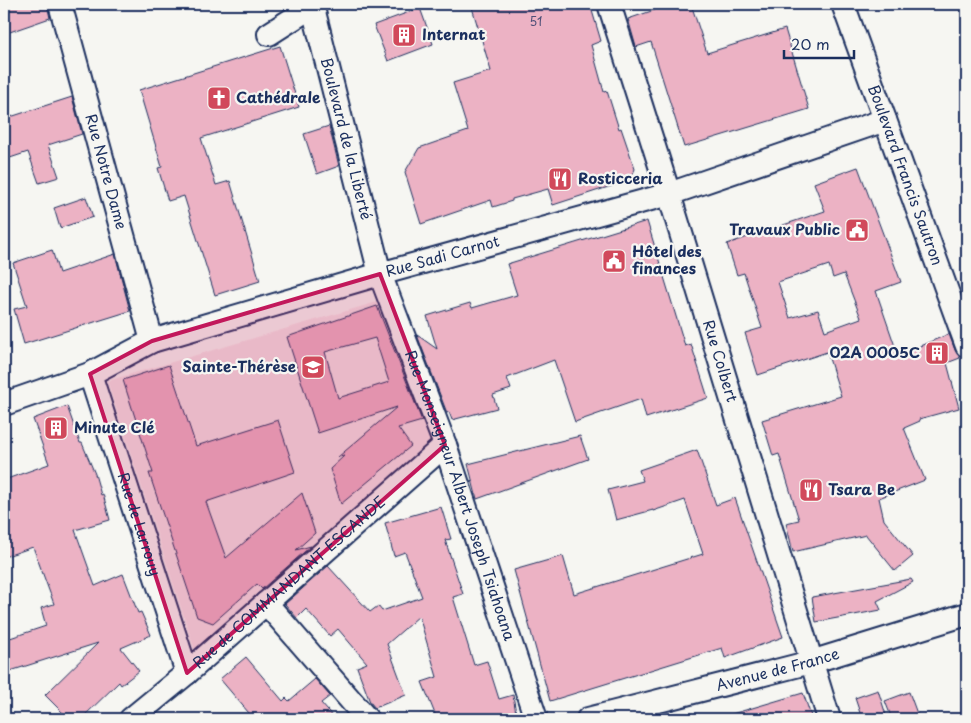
<svg xmlns="http://www.w3.org/2000/svg" width="971" height="723" viewBox="0 0 971 723" font-family="'Playpen Sans',sans-serif">
<style>
.built{fill:#f3e2e4}
.building{fill:#ecb2c4;stroke:#1b2f5e;fill-rule:evenodd}
.lines{fill:none;stroke-linecap:round;stroke-linejoin:round}
.street-casing{stroke:#1b2f5e;stroke-width:26}
.street{stroke:#f6f6f2;stroke-width:22}
.marked{fill:#c2185b;fill-opacity:0.2;stroke:#c2185b;stroke-width:4;stroke-linejoin:round}
.labels{text-anchor:middle;stroke-width:4.5;stroke-linejoin:round;paint-order:stroke}
.number-label{font-size:12px;fill:#4f5078}
.poi-label{font-size:15px;font-weight:bold;fill:#1b2f5e;stroke:#f6f6f2;text-anchor:start}
.street-label{font-size:15px;fill:#1b2f5e;stroke:#f6f6f2}
</style>
<rect width="100%" height="100%" fill="#f6f6f2"/>
<filter id="ink" filterUnits="userSpaceOnUse"><feTurbulence type="fractalNoise" baseFrequency=".02" numOctaves="2"/><feDisplacementMap in="SourceGraphic" scale="10" xChannelSelector="R" yChannelSelector="G"/><feConvolveMatrix kernelMatrix="1 2 1 2 8 2 1 2 1" color-interpolation-filters="sRGB"/></filter>
<g filter="url(#ink)">
<!-- built -->
<path class="built" d="M 394,297 L 433,439 L 195,651 L 107,381 Z"/>
<!-- building -->
<path class="building" d="M 4,4 L 47,4 L 50,18 L 4,34 Z
M 471,4 L 590,4 L 601,41 L 591,45 L 604,92 L 607,91 L 619,129 L 621,128 L 635,169 L 630,180 L 553,205 L 548,189 L 512,199 L 512,201 L 493,207 L 491,200 L 421,224 L 405,172 L 419,148 L 468,131 L 453,83 L 491,71 Z
M 672,4 L 691,4 L 707,53 L 785,29 L 809,109 L 684,147 L 651,42 L 636,47 L 628,19 Z
M 420,8 L 433,44 L 388,61 L 374,25 Z
M 280,46 L 299,107 L 201,138 L 216,185 L 230,181 L 260,281 L 215,295 L 184,196 L 168,201 L 158,168 L 162,167 L 139,90 Z
M 72,97 L 82,134 L 48,145 L 59,177 L 39,183 L 28,152 L 4,160 L 4,119 Z
M 329,126 L 339,166 L 317,174 L 304,134 Z
M 858,167 L 901,282 L 876,291 L 898,355 L 949,334 L 955,350 L 960,358 L 947,363 L 959,408 L 919,419 L 920,421 L 904,428 L 925,480 L 879,498 L 884,520 L 913,556 L 895,571 L 866,535 L 793,552 L 786,523 L 799,520 L 779,454 L 773,456 L 762,420 L 841,396 L 827,352 L 758,375 L 745,333 L 762,328 L 744,273 L 737,275 L 727,244 L 825,211 L 814,183 ZM 829,265 L 833,278 L 844,274 L 861,318 L 825,331 L 818,310 L 790,318 L 778,282 Z
M 86,197 L 93,217 L 60,228 L 54,208 Z
M 647,221 L 685,346 L 691,344 L 708,398 L 646,418 L 641,399 L 575,422 L 554,360 L 507,378 L 511,389 L 493,395 L 497,408 L 452,420 L 449,412 L 447,413 L 417,335 L 437,349 L 427,316 L 470,303 L 472,308 L 517,295 L 507,264 Z
M 52,250 L 59,273 L 115,254 L 130,311 L 24,344 L 14,309 L 27,306 L 13,263 Z
M 377,306 L 422,421 L 398,428 L 411,446 L 341,504 L 330,469 L 344,456 L 338,457 L 397,407 L 318,433 L 287,337 ZM 375,338 L 389,382 L 338,398 L 325,352 Z
M 169,365 L 196,446 L 278,420 L 295,472 L 206,502 L 226,558 L 302,493 L 315,533 L 296,550 L 311,546 L 262,589 L 257,584 L 213,623 L 197,617 L 149,473 L 153,473 L 123,380 Z
M 67,406 L 80,443 L 82,443 L 95,474 L 101,495 L 103,494 L 110,520 L 75,530 L 95,586 L 123,574 L 138,613 L 141,612 L 151,635 L 121,648 L 139,671 L 121,685 L 119,682 L 81,719 L 69,719 L 45,695 L 98,643 L 4,673 L 4,640 L 46,626 L 41,608 L 54,604 L 33,547 L 4,557 L 4,480 L 49,464 L 33,419 Z
M 580,436 L 588,459 L 477,499 L 468,464 Z
M 697,450 L 716,505 L 735,498 L 783,637 L 725,658 L 722,648 L 550,701 L 514,570 L 563,556 L 574,594 L 703,554 L 685,500 L 653,511 L 653,510 L 616,520 L 608,490 L 643,481 L 639,470 Z
M 441,507 L 451,539 L 445,540 L 463,594 L 453,597 L 474,665 L 487,661 L 499,699 L 513,695 L 517,719 L 437,719 L 422,682 L 437,677 L 419,616 L 387,644 L 406,695 L 375,708 L 370,702 L 357,667 L 367,663 L 338,629 L 330,636 L 306,609 L 297,618 L 285,604 L 328,566 L 370,612 L 378,606 L 382,611 L 422,597 L 405,552 L 394,556 L 385,523 Z
M 911,579 L 913,582 L 877,601 L 881,610 L 816,622 L 812,597 Z
M 246,657 L 283,701 L 286,698 L 289,701 L 315,679 L 330,696 L 321,703 L 335,719 L 254,719 L 220,679 Z
M 878,690 L 886,715 L 873,719 L 862,719 L 855,698 Z
M 909,692 L 919,719 L 892,719 L 885,701 Z
M 803,693 L 812,719 L 732,719 L 732,714 Z"/>
<g class="lines">
<!-- street casing -->
<g class="street-casing">
<g id="street">
<path id="s1" d="M 60,4 L 152,341"/>
<path id="s2" d="M 312,4 L 380,274 L 445,445 L 536,719"/>
<path id="s3" d="M 609,4 L 669,194 L 829,719"/>
<path id="s4" d="M 843,4 L 967,346"/>
<path d="M 269,34 L 313,6"/>
<path id="s5" d="M 90,374 L 187,673"/>
<path id="s6" d="M 4,404 L 90,374 L 152,341 L 380,274 L 669,194 L 885,120"/>
<path d="M 266,603 L 367,719"/>
<path id="s7" d="M 131,719 L 187,673 L 445,445"/>
<path id="s8" d="M 588,719 L 811,662 L 967,614"/>
</g>
</g>
<!-- street -->
<use href="#street" class="street"/>
</g>
</g>
<!-- marked area -->
<path class="marked" d="M 380,274 L 445,445 L 187,673 L 90,374 L 152,341 Z"/>
<!-- icons -->
<defs>
<g id="building-square" transform="scale(1.25)"><rect x="-9" y="-9" width="18" height="18" rx="4" fill="#d1495b" stroke="#f6f6f2"/><path d="M-4-6H4V6H1V3H-1V6H-4ZM-2.5-4.3h1.7v1.8h-1.7ZM.8-4.3h1.7v1.8H.8ZM-2.5-1h1.7V.8h-1.7ZM.8-1h1.7V.8H.8Z" fill="#fff"/></g>
<g id="church-square" transform="scale(1.25)"><rect x="-9" y="-9" width="18" height="18" rx="4" fill="#d1495b" stroke="#f6f6f2"/><path d="M-1.2-6h2.4v3.5h3.3v2.4h-3.3V6h-2.4V-.1h-3.3v-2.4h3.3Z" fill="#fff"/></g>
<g id="restaurant-square" transform="scale(1.25)"><rect x="-9" y="-9" width="18" height="18" rx="4" fill="#d1495b" stroke="#f6f6f2"/><path d="M-5-6h1v4h1v-4h1v4h1v-4h1v5L-1.5 .5V6h-2V.5L-5-1ZM5-6V6H3V1.5H1.5Q1.5-4 5-6Z" fill="#fff"/></g>
<g id="civic-square" transform="scale(1.25)"><rect x="-9" y="-9" width="18" height="18" rx="4" fill="#d1495b" stroke="#f6f6f2"/><path d="M-.6-6.5H3V-4.5H.6V-3L4-1V1h2V6H-6V1h2V-1L-.6-3ZM-1.2 2.5V6h2.4V2.5Z" fill="#fff"/></g>
<g id="school-square" transform="scale(1.25)"><rect x="-9" y="-9" width="18" height="18" rx="4" fill="#d1495b" stroke="#f6f6f2"/><path d="M0-5L7-2L0 1L-7-2ZM-4 1L0 2.5L4 1V4Q0 6-4 4Z" fill="#fff"/></g>
</defs>
<g fill-rule="evenodd">
<use href="#building-square" x="404" y="35"/>
<use href="#church-square" x="219" y="98"/>
<use href="#restaurant-square" x="560" y="179"/>
<use href="#civic-square" x="857" y="230"/>
<use href="#civic-square" x="614" y="261"/>
<use href="#building-square" x="937" y="353"/>
<use href="#school-square" x="313" y="367"/>
<use href="#building-square" x="56" y="428"/>
<use href="#restaurant-square" x="811" y="490"/>
</g>
<g class="labels">
<!-- number labels -->
<g class="number-label">
<text x="536" y="26">51</text>
</g>
<!-- poi labels -->
<g class="poi-label">
<text x="422" y="40">Internat</text>
<text x="236" y="103">Cathédrale</text>
<text x="578" y="184">Rosticceria</text>
<text x="840" y="235" text-anchor="end">Travaux Public</text>
<text x="632" y="257">Hôtel des<tspan x="632" dy="17">finances</tspan></text>
<text x="920" y="358" text-anchor="end">02A 0005C</text>
<text x="296" y="372" text-anchor="end">Sainte-Thérèse</text>
<text x="74" y="433">Minute Clé</text>
<text x="828" y="495">Tsara Be</text>
</g>
<!-- street labels -->
<g class="street-label">
<text dy="5" stroke="none"><textPath href="#s2" startOffset="139">Boulevard de la Liberté</textPath></text>
<text dy="5" stroke="none"><textPath href="#s1" startOffset="174">Rue Notre Dame</textPath></text>
<text dy="5" stroke="none"><textPath href="#s4" startOffset="182">Boulevard Francis Sautron</textPath></text>
<text dy="5" stroke="none"><textPath href="#s6" startOffset="464">Rue Sadi Carnot</textPath></text>
<text dy="5" stroke="none"><textPath href="#s3" startOffset="374">Rue Colbert</textPath></text>
<text dy="5" stroke="none"><textPath href="#s2" startOffset="514">Rue Monseigneur Albert Joseph Tsiahoana</textPath></text>
<text dy="5" stroke="none"><textPath href="#s5" startOffset="158">Rue de Larrouy</textPath></text>
<text dy="5" stroke="none"><textPath href="#s7" startOffset="209">Rue de COMMANDANT ESCANDE</textPath></text>
<text dy="5" stroke="none"><textPath href="#s8" startOffset="196">Avenue de France</textPath></text>
</g>
</g>
<!-- margin -->
<rect width="971" height="723" fill="none" stroke="#f6f6f2" stroke-width="20"/>
<rect x="10" y="10" width="951" height="703" fill="none" stroke="#1b2f5e" stroke-width="2" filter="url(#ink)"/>
<!-- scale -->
<path d="M784 50v8h70v-8" fill="none" stroke="#1b2f5e" stroke-width="2.5"/>
<text x="791" y="50" font-size="15" fill="#1b2f5e" stroke="#f6f6f2" stroke-width="4" paint-order="stroke">20 m</text>
</svg>
